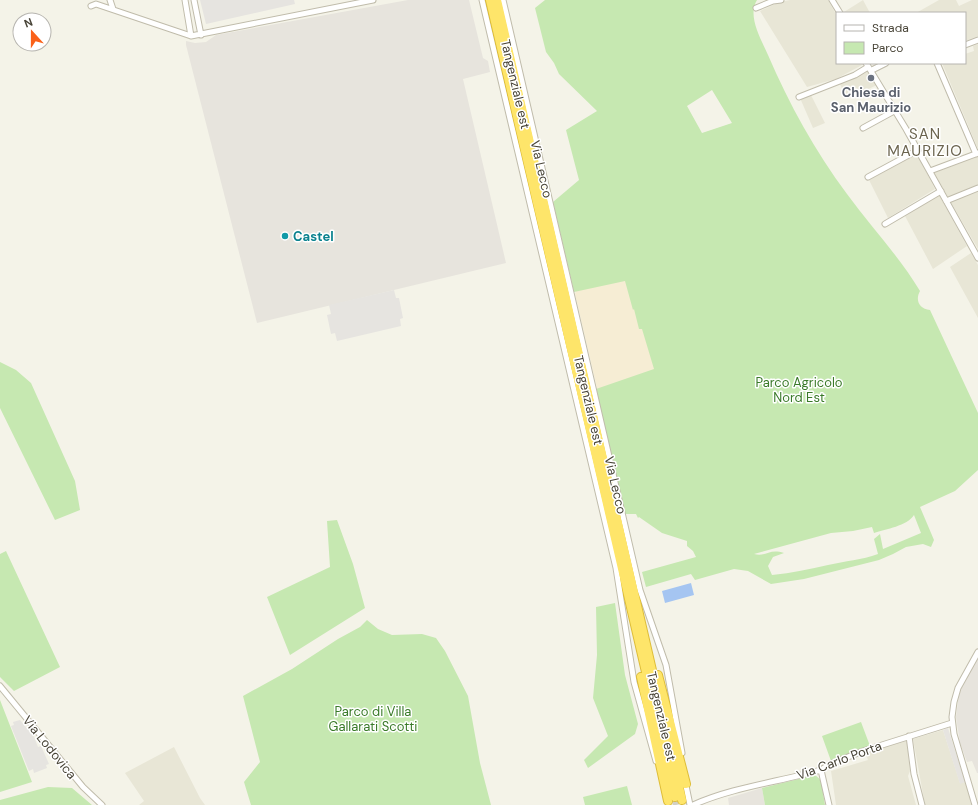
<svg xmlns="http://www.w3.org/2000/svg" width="978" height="805" viewBox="0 0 978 805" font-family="'DM Sans',sans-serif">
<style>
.residential{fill:#e8e6d6}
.commercial{fill:#f6edd4}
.industrial{fill:#e7e4dd}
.green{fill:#c6e8b1;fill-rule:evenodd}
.parking{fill:#e6e4e0}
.water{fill:#a5c5f1}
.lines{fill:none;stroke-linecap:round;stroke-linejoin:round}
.highway-tunnel{stroke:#d2d0c5;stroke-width:8;stroke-dasharray:8 4;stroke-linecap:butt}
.minor-casing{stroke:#c0bcab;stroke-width:7}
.highway-casing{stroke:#debd38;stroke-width:10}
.minor{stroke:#fff;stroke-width:5}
.highway{stroke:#fee56a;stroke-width:8}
.worship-dot{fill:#6b7280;stroke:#fff;stroke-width:1.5}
.culture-dot{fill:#0f9aa8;stroke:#fff;stroke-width:1.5}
.labels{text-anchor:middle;stroke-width:3;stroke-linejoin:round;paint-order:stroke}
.street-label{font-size:13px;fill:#484437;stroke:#fff}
.worship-label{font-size:13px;font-weight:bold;fill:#5b616d;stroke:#fff}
.culture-label{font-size:13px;font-weight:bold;fill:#0d838f;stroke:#fff;text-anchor:start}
.park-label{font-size:13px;fill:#3a7a29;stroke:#fff}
.quarter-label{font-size:15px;letter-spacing:1px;fill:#6b644e;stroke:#fff}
</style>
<rect width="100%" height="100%" fill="#f4f3e8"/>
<!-- residential -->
<path class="residential" d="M 790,0 L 828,0 L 837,16 L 837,63 L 864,64 L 836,79 L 807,87 L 760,11 L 780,2 Z
M 863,0 L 870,13 L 844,13 L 844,12 Z
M 939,0 L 956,0 L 959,6 L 972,0 L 978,0 L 978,36 L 965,41 L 965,13 L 916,13 Z
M 978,44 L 978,149 L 942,63 L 965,63 L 965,54 L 974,51 L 973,46 Z
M 869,69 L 877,85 L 847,99 L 840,84 Z
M 810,93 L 825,123 L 813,128 L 800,98 Z
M 917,154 L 935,189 L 888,218 L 869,180 Z
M 978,156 L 978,249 L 934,173 Z
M 939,195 L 967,246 L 933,269 L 905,216 Z
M 971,253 L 978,265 L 978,318 L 950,267 Z
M 943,730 L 960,783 L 965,782 L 972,805 L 925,805 L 913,739 Z
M 905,740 L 907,742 L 910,771 L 908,776 L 916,805 L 836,805 L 831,771 L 868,760 L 866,754 Z
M 174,747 L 200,798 L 205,805 L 139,805 L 144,801 L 125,773 Z"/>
<!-- commercial -->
<path class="commercial" d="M 627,279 L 672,402 L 607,431 L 575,294 L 579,284 Z"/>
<!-- industrial -->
<path class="industrial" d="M 408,0 L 469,0 L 483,58 L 488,61 L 490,72 L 463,79 L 506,263 L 257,323 L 186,45 L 186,41 L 195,43 L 206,42 L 216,35 Z
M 978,656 L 978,773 L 977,773 L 972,761 L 967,762 L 960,743 L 956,717 L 959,694 Z
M 762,788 L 765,805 L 729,805 L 728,798 Z"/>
<!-- green -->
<path class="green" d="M 545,0 L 757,0 C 747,16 761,39 768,55 C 789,104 815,151 847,194 C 871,227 899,256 920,291 C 915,300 919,309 930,310 L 978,413 L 978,470 L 955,491 L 920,507 L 934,540 L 931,547 L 923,544 L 906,547 L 893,554 L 879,560 L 804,579 L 771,584 L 748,571 L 734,569 L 695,580 L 691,574 L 646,587 L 642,572 L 696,557 L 693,551 L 687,546 L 687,541 L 662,533 L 639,517 L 638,518 L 636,514 L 625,514 L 596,389 L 654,369 L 642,329 L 639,329 L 634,309 L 633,310 L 625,281 L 574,292 L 553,202 L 579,180 L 566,130 L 597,111 L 559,74 L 554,63 L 546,52 L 535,8 ZM 712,90 L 732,123 L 702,133 L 687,106 ZM 914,515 L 921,533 L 883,549 L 880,534 L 874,539 L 878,554 C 862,560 845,561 828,565 C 810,569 792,573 772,575 L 768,566 L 773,557 L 784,553 C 769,548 767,557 754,554 L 831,533 L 853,531 L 872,527 L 874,533 C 886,529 907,526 914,515 Z
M 0,362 L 16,370 L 31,383 L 75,481 L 80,510 L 55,520 L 0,408 Z
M 337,520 L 353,564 L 365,608 L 290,655 L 267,597 L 330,567 L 327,521 Z
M 6,551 L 60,667 L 14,691 L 0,677 L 0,554 Z
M 615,603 L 625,675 L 638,724 L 635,734 L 588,768 L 584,760 L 608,736 L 593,698 L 597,655 L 596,607 Z
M 367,620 L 378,629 L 392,635 L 422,634 L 436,638 L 445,651 L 468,696 L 480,763 L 491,805 L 251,805 L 244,782 L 260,762 L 243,696 L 292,669 L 338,639 L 360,627 Z
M 0,700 L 32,782 L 0,792 Z
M 861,722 L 870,746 L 831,761 L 822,736 Z
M 815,775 L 821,780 L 825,805 L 765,805 L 762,788 Z
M 627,786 L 632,805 L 585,805 L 583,797 Z
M 48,787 L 72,788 L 92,805 L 0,805 L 0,800 Z"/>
<!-- parking -->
<path class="parking" d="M 200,0 L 294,0 L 295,4 L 206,24 Z
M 394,290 L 396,298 L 399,298 L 403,318 L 400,319 L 401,326 L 337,341 L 335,333 L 331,334 L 327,315 L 331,314 L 329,305 Z
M 20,720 L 34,737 L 38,747 L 41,746 L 49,764 L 46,765 L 47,768 L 34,773 L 33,769 L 29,771 L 11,726 L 14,725 L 13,722 Z
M 948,728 L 965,782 L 960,784 L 943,730 Z"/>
<!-- water -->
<path class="water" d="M 691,583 L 694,595 L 665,603 L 662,591 Z"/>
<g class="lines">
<!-- highway-tunnel -->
<path class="highway-tunnel" d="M 675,797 L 677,805"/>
<!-- minor casing -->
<g class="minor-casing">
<path id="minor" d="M 110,0 L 113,9
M 185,0 L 191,36
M 194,0 L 201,35
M 482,0 L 616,568 L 634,682 L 656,761
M 503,0 L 640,590 L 666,665 L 682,753
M 832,0 L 840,13
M 91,6 L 96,4 L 191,36 L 373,0
M 756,8 L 773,1 L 781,0
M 965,45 L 978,40
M 866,63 L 906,129 L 978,258
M 937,63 L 976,154
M 872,70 L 886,63
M 799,97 L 855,75 L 868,67
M 863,128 L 896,110
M 930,171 L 978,153
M 868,177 L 918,150
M 946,201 L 978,188
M 885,224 L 941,191
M 0,686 L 83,787 L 102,805
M 909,736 L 914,774 L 922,805
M 821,770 L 829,805
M 685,781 L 690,805
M 693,805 C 733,787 779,782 821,770 L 830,764 L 863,751 L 952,723
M 975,805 L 954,734 L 952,717 L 954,702 L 958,688 L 978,652"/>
</g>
<!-- highway casing -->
<g class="highway-casing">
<path id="highway" d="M 490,0 L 675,797
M 497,0 L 682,800
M 658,675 L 686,784
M 641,677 L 668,801"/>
</g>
<!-- minor -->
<use href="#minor" class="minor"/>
<!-- highway -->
<use href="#highway" class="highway"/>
</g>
<!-- markers -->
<circle class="worship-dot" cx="871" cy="78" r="4"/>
<circle class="culture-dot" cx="285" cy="236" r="4"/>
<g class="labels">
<!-- street labels -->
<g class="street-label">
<text transform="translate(516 84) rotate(77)" y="5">Tangenziale est</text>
<text transform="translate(542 169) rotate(77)" y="5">Via Lecco</text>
<text transform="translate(589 400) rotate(77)" y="5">Tangenziale est</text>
<text transform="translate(616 485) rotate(77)" y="5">Via Lecco</text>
<text transform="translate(662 716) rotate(77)" y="5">Tangenziale est</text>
<text transform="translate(50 747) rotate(51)" y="5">Via Lodovica</text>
<text transform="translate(839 760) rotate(-20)" y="5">Via Carlo Porta</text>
</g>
<!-- worship labels -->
<g class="worship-label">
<text x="871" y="97">Chiesa di<tspan x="871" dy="15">San Maurizio</tspan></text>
</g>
<!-- culture labels -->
<g class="culture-label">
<text x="293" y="241">Castel</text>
</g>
<!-- park labels -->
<g class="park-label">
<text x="799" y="387">Parco Agricolo<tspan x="799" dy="15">Nord Est</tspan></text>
<text x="373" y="716">Parco di Villa<tspan x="373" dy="15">Gallarati Scotti</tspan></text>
</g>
<!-- quarter labels -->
<g class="quarter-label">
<text x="925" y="139">SAN<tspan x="925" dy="17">MAURIZIO</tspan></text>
</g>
</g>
<!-- legend -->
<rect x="836" y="12" width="130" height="52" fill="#ffffff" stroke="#b6b4af"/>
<rect x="844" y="25" width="20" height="6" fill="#ffffff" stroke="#b6b4af"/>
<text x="872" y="32" font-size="12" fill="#484437">Strada</text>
<rect x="844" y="42" width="20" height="12" fill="#c6e8b1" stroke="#b6b4af"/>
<text x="872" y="52" font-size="12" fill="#484437">Parco</text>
<!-- north arrow -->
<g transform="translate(32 32) rotate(339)"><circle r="19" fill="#ffffff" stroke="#b6b4af"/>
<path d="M0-3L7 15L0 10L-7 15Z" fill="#fa6119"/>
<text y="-6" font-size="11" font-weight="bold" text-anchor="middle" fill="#484437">N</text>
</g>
</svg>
